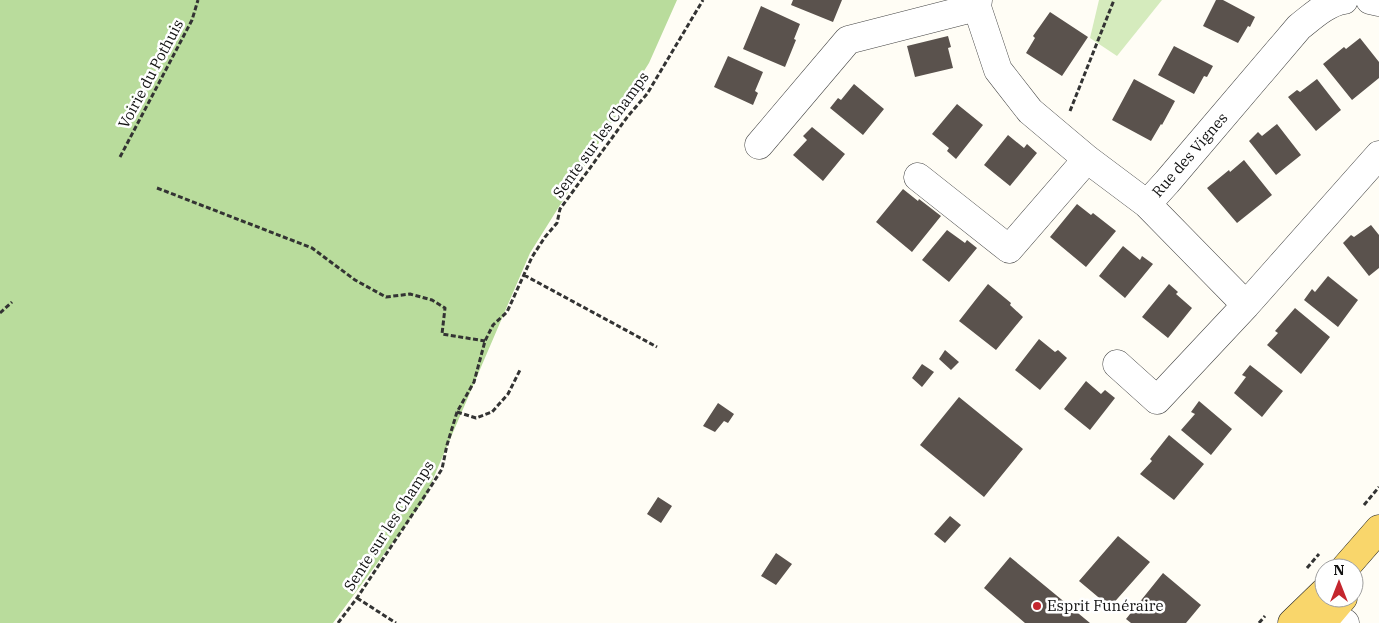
<svg xmlns="http://www.w3.org/2000/svg" width="1379" height="623" viewBox="0 0 1379 623" font-family="'IBM Plex Serif',serif">
<style>
.green{fill:#d5ebbd}
.forest{fill:#b9dc9c}
.building{fill:#5a524d}
.lines{fill:none;stroke-linecap:round;stroke-linejoin:round}
.minor-casing{stroke:#444;stroke-width:29}
.major-casing{stroke:#222;stroke-width:29}
.path{stroke:#333;stroke-width:3;stroke-dasharray:5 2.5;stroke-linecap:butt}
.minor{stroke:#fff;stroke-width:28}
.major{stroke:#f9d66b;stroke-width:28}
.poi-dot{fill:#c4262e;stroke:#fff;stroke-width:2}
.labels{text-anchor:middle;stroke-width:5;stroke-linejoin:round;paint-order:stroke}
.street-label{font-size:15px;fill:#111;stroke:#fff}
.poi-label{font-size:15px;fill:#111;stroke:#fff;text-anchor:start}
</style>
<rect width="100%" height="100%" fill="#fffdf5"/>
<!-- green -->
<path class="green" d="M 1099,0 L 1162,0 L 1117,56 L 1090,38 Z"/>
<!-- forest -->
<path class="forest" d="M 0,0 L 677,0 L 649,63 L 530,253 L 424,500 L 333,623 L 0,623 Z"/>
<!-- building -->
<path class="building" d="M 793,0 L 842,0 L 833,22 L 791,5 Z
M 1216,0 L 1223,0 L 1255,17 L 1250,27 L 1248,26 L 1238,43 L 1203,26 Z
M 761,6 L 800,24 L 794,39 L 796,40 L 785,67 L 743,49 Z
M 1050,12 L 1088,37 L 1062,76 L 1026,53 L 1035,38 L 1033,36 Z
M 948,36 L 951,47 L 948,48 L 953,68 L 915,77 L 907,46 Z
M 1360,38 L 1379,62 L 1379,78 L 1352,100 L 1323,64 L 1344,47 L 1346,49 Z
M 1174,46 L 1213,66 L 1207,77 L 1204,76 L 1194,94 L 1158,75 Z
M 728,56 L 763,72 L 755,91 L 758,93 L 753,105 L 714,87 Z
M 1134,79 L 1175,101 L 1162,125 L 1161,124 L 1151,141 L 1112,120 Z
M 1317,79 L 1341,110 L 1316,131 L 1288,97 L 1297,90 L 1300,92 Z
M 854,84 L 884,109 L 863,135 L 830,108 L 838,98 L 841,100 Z
M 957,104 L 983,125 L 956,159 L 947,151 L 949,148 L 932,134 Z
M 1277,124 L 1301,155 L 1276,175 L 1249,141 L 1258,132 L 1262,136 Z
M 812,127 L 845,154 L 823,181 L 793,155 L 807,140 L 803,136 Z
M 1008,135 L 1024,148 L 1027,144 L 1037,153 L 1010,186 L 984,165 Z
M 1244,160 L 1272,195 L 1237,223 L 1207,188 L 1229,170 L 1230,172 Z
M 903,189 L 918,201 L 919,199 L 941,216 L 912,252 L 876,222 Z
M 1077,204 L 1091,215 L 1093,213 L 1116,231 L 1086,267 L 1050,237 Z
M 1371,225 L 1379,235 L 1379,268 L 1369,276 L 1343,243 L 1351,235 L 1354,237 Z
M 947,230 L 965,243 L 967,240 L 977,248 L 949,282 L 922,260 Z
M 1123,246 L 1140,260 L 1142,256 L 1153,264 L 1125,298 L 1099,276 Z
M 1328,276 L 1358,300 L 1338,327 L 1304,300 L 1312,289 L 1315,292 Z
M 988,284 L 1011,303 L 1010,305 L 1023,317 L 996,350 L 959,321 Z
M 1169,284 L 1178,292 L 1176,294 L 1192,308 L 1168,338 L 1142,317 Z
M 1295,308 L 1330,337 L 1301,374 L 1267,345 L 1278,333 L 1275,331 Z
M 1039,339 L 1055,352 L 1058,350 L 1067,358 L 1040,390 L 1015,370 Z
M 945,350 L 959,362 L 951,370 L 939,359 Z
M 922,364 L 934,372 L 922,387 L 912,378 Z
M 1250,365 L 1283,391 L 1262,417 L 1234,393 L 1246,377 L 1242,375 Z
M 1086,381 L 1101,394 L 1105,390 L 1115,398 L 1090,430 L 1064,409 Z
M 959,397 L 1023,449 L 984,497 L 920,445 Z
M 1199,401 L 1232,429 L 1211,455 L 1181,430 L 1195,414 L 1191,412 Z
M 718,403 L 734,414 L 728,423 L 724,421 L 715,432 L 703,426 Z
M 1169,435 L 1204,464 L 1174,500 L 1140,474 L 1152,461 L 1150,459 Z
M 658,497 L 672,506 L 661,523 L 647,514 Z
M 950,516 L 961,525 L 945,543 L 934,534 Z
M 1118,536 L 1150,562 L 1110,607 L 1079,581 Z
M 776,553 L 792,564 L 776,585 L 761,576 Z
M 1010,557 L 1090,623 L 1025,623 L 984,588 Z
M 1163,573 L 1201,605 L 1186,623 L 1131,623 L 1126,619 Z"/>
<g class="lines">
<!-- minor casing -->
<g class="minor-casing">
<path id="minor" d="M 978,0 L 977,7 L 998,70 L 1030,111 L 1087,159 L 1147,204 L 1167,182 L 1299,27 C 1312,17 1326,3 1344,0
M 1370,0 L 1379,2
M 759,145 L 848,40 L 977,7
M 918,177 L 1009,249 L 1087,159
M 1147,204 L 1246,305
M 1117,364 L 1157,400 L 1246,305 L 1379,155
M 1330,614 L 1345,623"/>
</g>
<!-- major casing -->
<g class="major-casing">
<path id="major" d="M 1345,568 L 1379,529
M 1292,623 L 1324,592
M 1322,623 L 1343,598"/>
</g>
<!-- path -->
<path class="path" d="M 1070,111 L 1114,0
M 120,157 L 192,20 L 198,0
M 157,188 L 312,248 L 355,280 L 386,297 L 410,294 L 432,300 L 445,308 L 442,334 L 485,341
M 524,275 L 657,347
M 0,313 L 12,302
M 457,412 L 476,418 L 492,412 L 508,394 L 520,370
M 1364,505 L 1379,487
M 1307,568 L 1319,554
M 357,598 L 396,623
M 338,623 L 357,598 L 426,494 L 442,469 L 447,445 L 457,412 L 474,382 L 485,341 L 493,325 L 507,312 L 532,257 L 545,237 L 557,223 L 560,209 L 628,116 L 647,94 L 703,0
M 1259,623 L 1265,616"/>
<!-- minor -->
<use href="#minor" class="minor"/>
<!-- major -->
<use href="#major" class="major"/>
</g>
<!-- markers -->
<circle class="poi-dot" cx="1037" cy="606" r="5"/>
<g class="labels">
<!-- street labels -->
<g class="street-label">
<text transform="translate(151 74) rotate(-62)" y="5">Voirie du Pothuis</text>
<text transform="translate(601 135) rotate(-54)" y="5">Sente sur les Champs</text>
<text transform="translate(1190 155) rotate(-49)" y="5">Rue des Vignes</text>
<text transform="translate(389 526) rotate(-57)" y="5">Sente sur les Champs</text>
</g>
<!-- poi labels -->
<g class="poi-label">
<text x="1047" y="611">Esprit Funéraire</text>
</g>
</g>
<!-- north arrow -->
<g transform="translate(1339 583)"><circle r="24" fill="#ffffff" stroke="#a0a0a0"/>
<path d="M0-4L9 19L0 12L-9 19Z" fill="#c4262e"/>
<text y="-8" font-size="14" font-weight="bold" text-anchor="middle" fill="#111111">N</text>
</g>
</svg>
